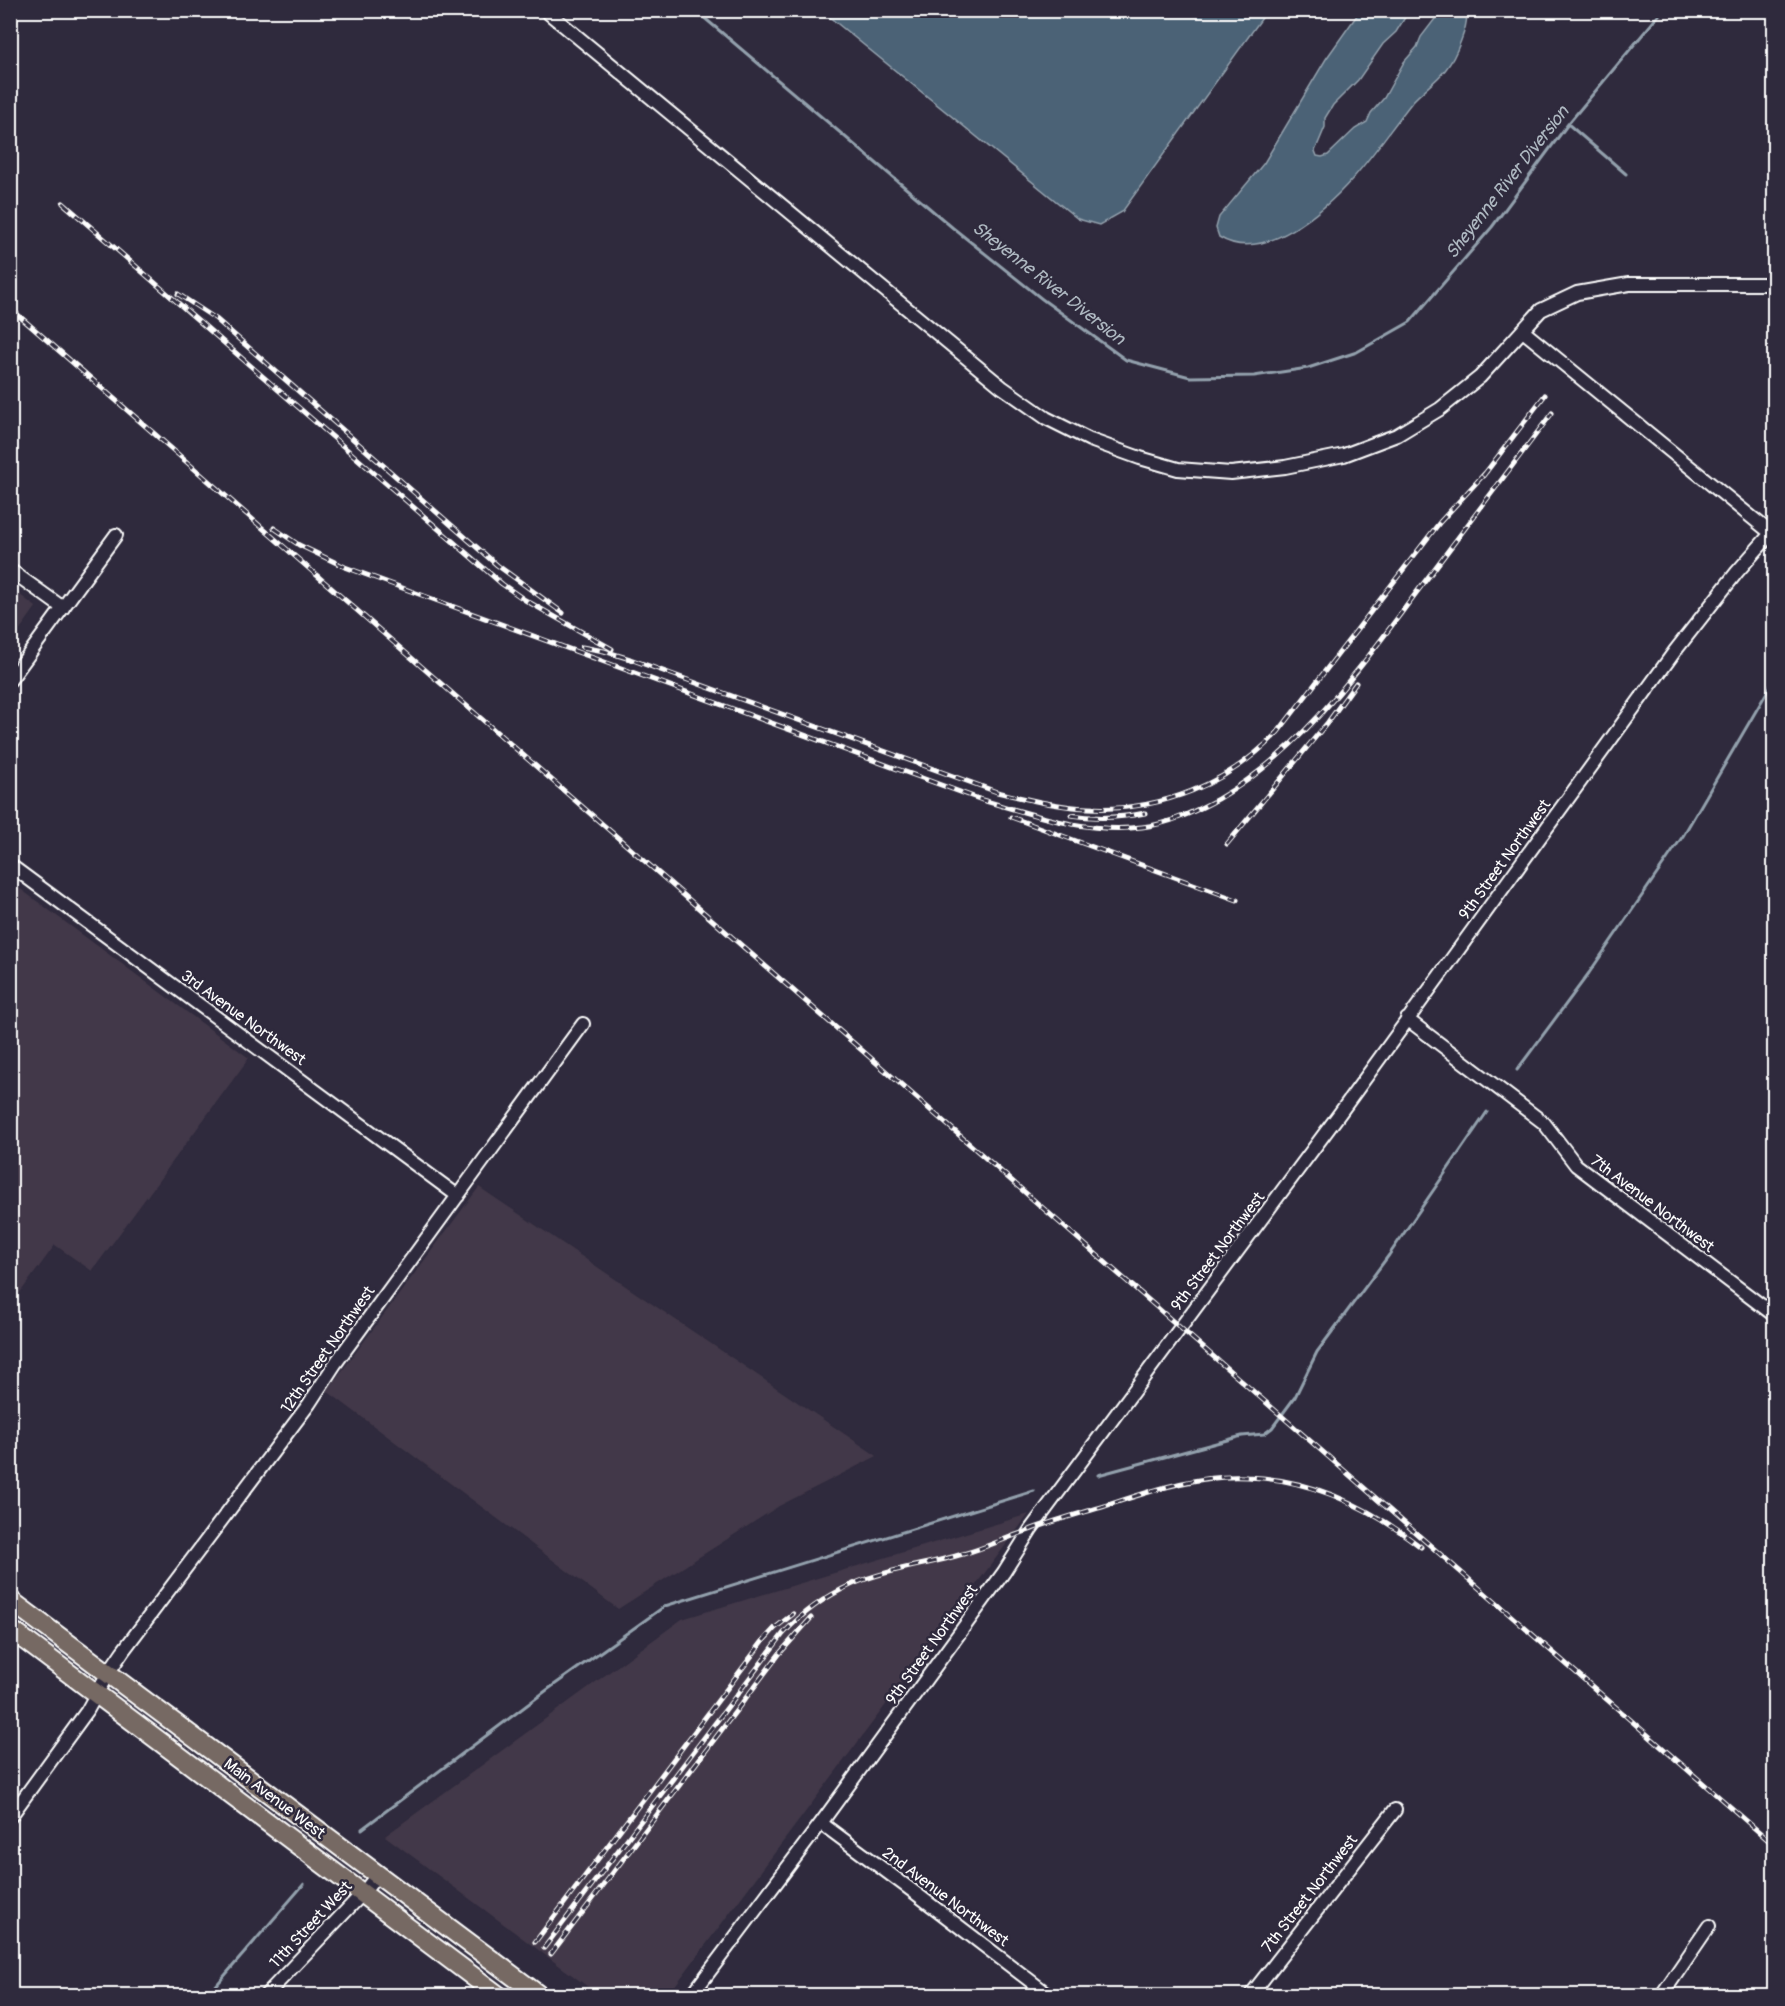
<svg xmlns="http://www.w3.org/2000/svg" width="1785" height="2006" viewBox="0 0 1785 2006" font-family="Pangolin,sans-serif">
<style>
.built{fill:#423848}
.water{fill:#4b6276;stroke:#93a1ad;stroke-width:1.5}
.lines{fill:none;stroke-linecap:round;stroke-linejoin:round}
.stream{stroke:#93a1ad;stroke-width:3}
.street-casing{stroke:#fff;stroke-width:16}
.primary-casing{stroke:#fff;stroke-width:22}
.street{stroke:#2f2a3d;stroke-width:12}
.primary{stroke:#766964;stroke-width:18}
.rail-casing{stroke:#fff;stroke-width:5}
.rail{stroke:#2f2a3d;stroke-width:3;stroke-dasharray:9;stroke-linecap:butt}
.labels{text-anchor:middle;stroke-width:5;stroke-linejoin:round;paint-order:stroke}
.street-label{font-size:16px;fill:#fff;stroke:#2f2a3d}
.water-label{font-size:18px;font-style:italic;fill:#aeb8c1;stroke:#2f2a3d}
</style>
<rect width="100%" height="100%" fill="#2f2a3d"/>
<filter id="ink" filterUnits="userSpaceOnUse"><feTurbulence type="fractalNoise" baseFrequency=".0167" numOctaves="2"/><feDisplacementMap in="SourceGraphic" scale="12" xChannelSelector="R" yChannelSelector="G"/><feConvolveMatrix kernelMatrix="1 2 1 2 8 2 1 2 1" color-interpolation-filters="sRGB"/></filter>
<g filter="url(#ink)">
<!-- built -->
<path class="built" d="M 11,588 L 36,607 L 11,642 Z
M 11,882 L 249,1058 L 92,1271 L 55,1245 L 11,1305 Z
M 479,1187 L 877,1456 L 779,1506 L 618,1609 L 327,1391 Z
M 1029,1514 L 668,1995 L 599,1995 L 385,1836 L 682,1619 Z"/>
<!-- water -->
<path class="water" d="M 822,11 L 1267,11 L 1122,212 L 1099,225 L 1078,219 Z
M 1360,11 L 1409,11 L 1396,32 L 1383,44 L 1358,80 L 1333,105 L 1325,118 L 1325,127 L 1315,151 L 1317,156 L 1322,157 L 1328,155 L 1355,129 L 1367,122 L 1371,113 L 1384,98 L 1404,62 L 1417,47 L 1421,37 L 1441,11 L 1466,11 C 1470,24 1455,58 1446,69 C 1437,81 1423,90 1413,101 C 1393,126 1375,153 1354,177 C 1325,210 1264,265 1219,237 L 1216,228 L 1219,217 L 1264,163 L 1326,59 Z"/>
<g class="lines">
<!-- stream -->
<path class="stream" d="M 695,10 L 953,228 L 1042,299 L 1126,360 L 1190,377 L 1254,376 L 1308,368 L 1357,352 L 1410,322 L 1492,227 L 1568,124 L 1663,10
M 1568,124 L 1626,174
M 1517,1070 L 1589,973 L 1683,836 L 1774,680
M 1098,1475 L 1242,1436 L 1264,1434 L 1272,1428 L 1295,1397 L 1317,1352 L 1389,1255 L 1487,1112
M 362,1829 L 547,1690 L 665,1606 L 1034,1491
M 207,1996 L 304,1884"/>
<!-- street casing -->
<g class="street-casing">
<path id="street" d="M 545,10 L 1002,387 L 1046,418 L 1090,440 L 1140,458 L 1178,469 L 1231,473 L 1285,467 L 1344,455 L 1397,435 L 1440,409 L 1480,377 L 1541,310 L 1577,293 L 1629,284 L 1770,284
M 1523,331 L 1771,533
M 10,570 L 63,608
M 10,680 L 116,535
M 10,865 L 458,1196
M 1407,1019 L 1544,1123 L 1576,1165 L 1774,1315
M 10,1817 L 87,1711 L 108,1673 L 123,1651 L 309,1404 L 335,1364 L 583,1024
M 821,1823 L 914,1892 L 1050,1996
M 265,1996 L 363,1893 L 378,1874
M 691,1996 L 821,1823 L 1004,1572 L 1031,1529 L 1340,1113 L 1675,651 L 1737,572 L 1774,530
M 1250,1996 L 1395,1810
M 1661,1996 L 1709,1926"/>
</g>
<!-- primary casing -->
<g class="primary-casing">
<path id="primary" d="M 10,1600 L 540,1996
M 10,1629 L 499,1996"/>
</g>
<!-- street -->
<use href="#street" class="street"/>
<!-- primary -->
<use href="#primary" class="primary"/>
<!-- rail casing -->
<g class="rail-casing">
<path id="rail" d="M 63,203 L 502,584 L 525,600 L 612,649
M 178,294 L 216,319 L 497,565 L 563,613
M 10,308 L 1774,1845
M 1483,476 L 1545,395
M 274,528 L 299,545 L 345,567 L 982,800 C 1034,815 1087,834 1142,827 C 1169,824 1194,812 1218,799 C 1307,748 1365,660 1426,580 C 1468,524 1510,469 1552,413
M 582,647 L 604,651 L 630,659 L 997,792 C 1027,799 1057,807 1088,808 C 1160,812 1229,784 1278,732 L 1440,522 L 1487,471
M 1071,815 C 1096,819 1120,818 1145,813
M 1011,817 L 1237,900
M 1227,844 L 1328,722 L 1356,683
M 535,1942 L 763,1641 L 775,1628 L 793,1614
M 544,1948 L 783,1634 C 803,1612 826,1596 853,1584 C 888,1569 927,1565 963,1554 C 985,1548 1006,1538 1027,1531 C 1052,1521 1079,1514 1105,1506 C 1151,1491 1198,1474 1247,1477 C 1311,1479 1371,1508 1421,1547
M 551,1954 L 780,1653 L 811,1618"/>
</g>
<!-- rail -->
<use href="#rail" class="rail"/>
</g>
</g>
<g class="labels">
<!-- street labels -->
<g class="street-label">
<text transform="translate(1504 859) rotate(-54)" y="6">9th Street Northwest</text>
<text transform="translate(244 1017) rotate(36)" y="6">3rd Avenue Northwest</text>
<text transform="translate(1653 1203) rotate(37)" y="6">7th Avenue Northwest</text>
<text transform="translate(1217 1251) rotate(-53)" y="6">9th Street Northwest</text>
<text transform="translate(327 1349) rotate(-55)" y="6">12th Street Northwest</text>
<text transform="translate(931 1644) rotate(-54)" y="6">9th Street Northwest</text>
<text transform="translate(275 1798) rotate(37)" y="6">Main Avenue West</text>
<text transform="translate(1309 1893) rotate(-52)" y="6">7th Street Northwest</text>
<text transform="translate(946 1896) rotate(37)" y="6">2nd Avenue Northwest</text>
<text transform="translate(310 1924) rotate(-47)" y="6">11th Street West</text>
</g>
<!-- water labels -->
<g class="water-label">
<text transform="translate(1507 182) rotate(-52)" y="6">Sheyenne River Diversion</text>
<text transform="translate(1049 283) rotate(38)" y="6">Sheyenne River Diversion</text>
</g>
</g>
<!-- margin -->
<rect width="1785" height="2006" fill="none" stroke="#2f2a3d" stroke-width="36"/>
<rect x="18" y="18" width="1749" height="1970" fill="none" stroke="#fff" stroke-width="2" filter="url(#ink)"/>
</svg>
